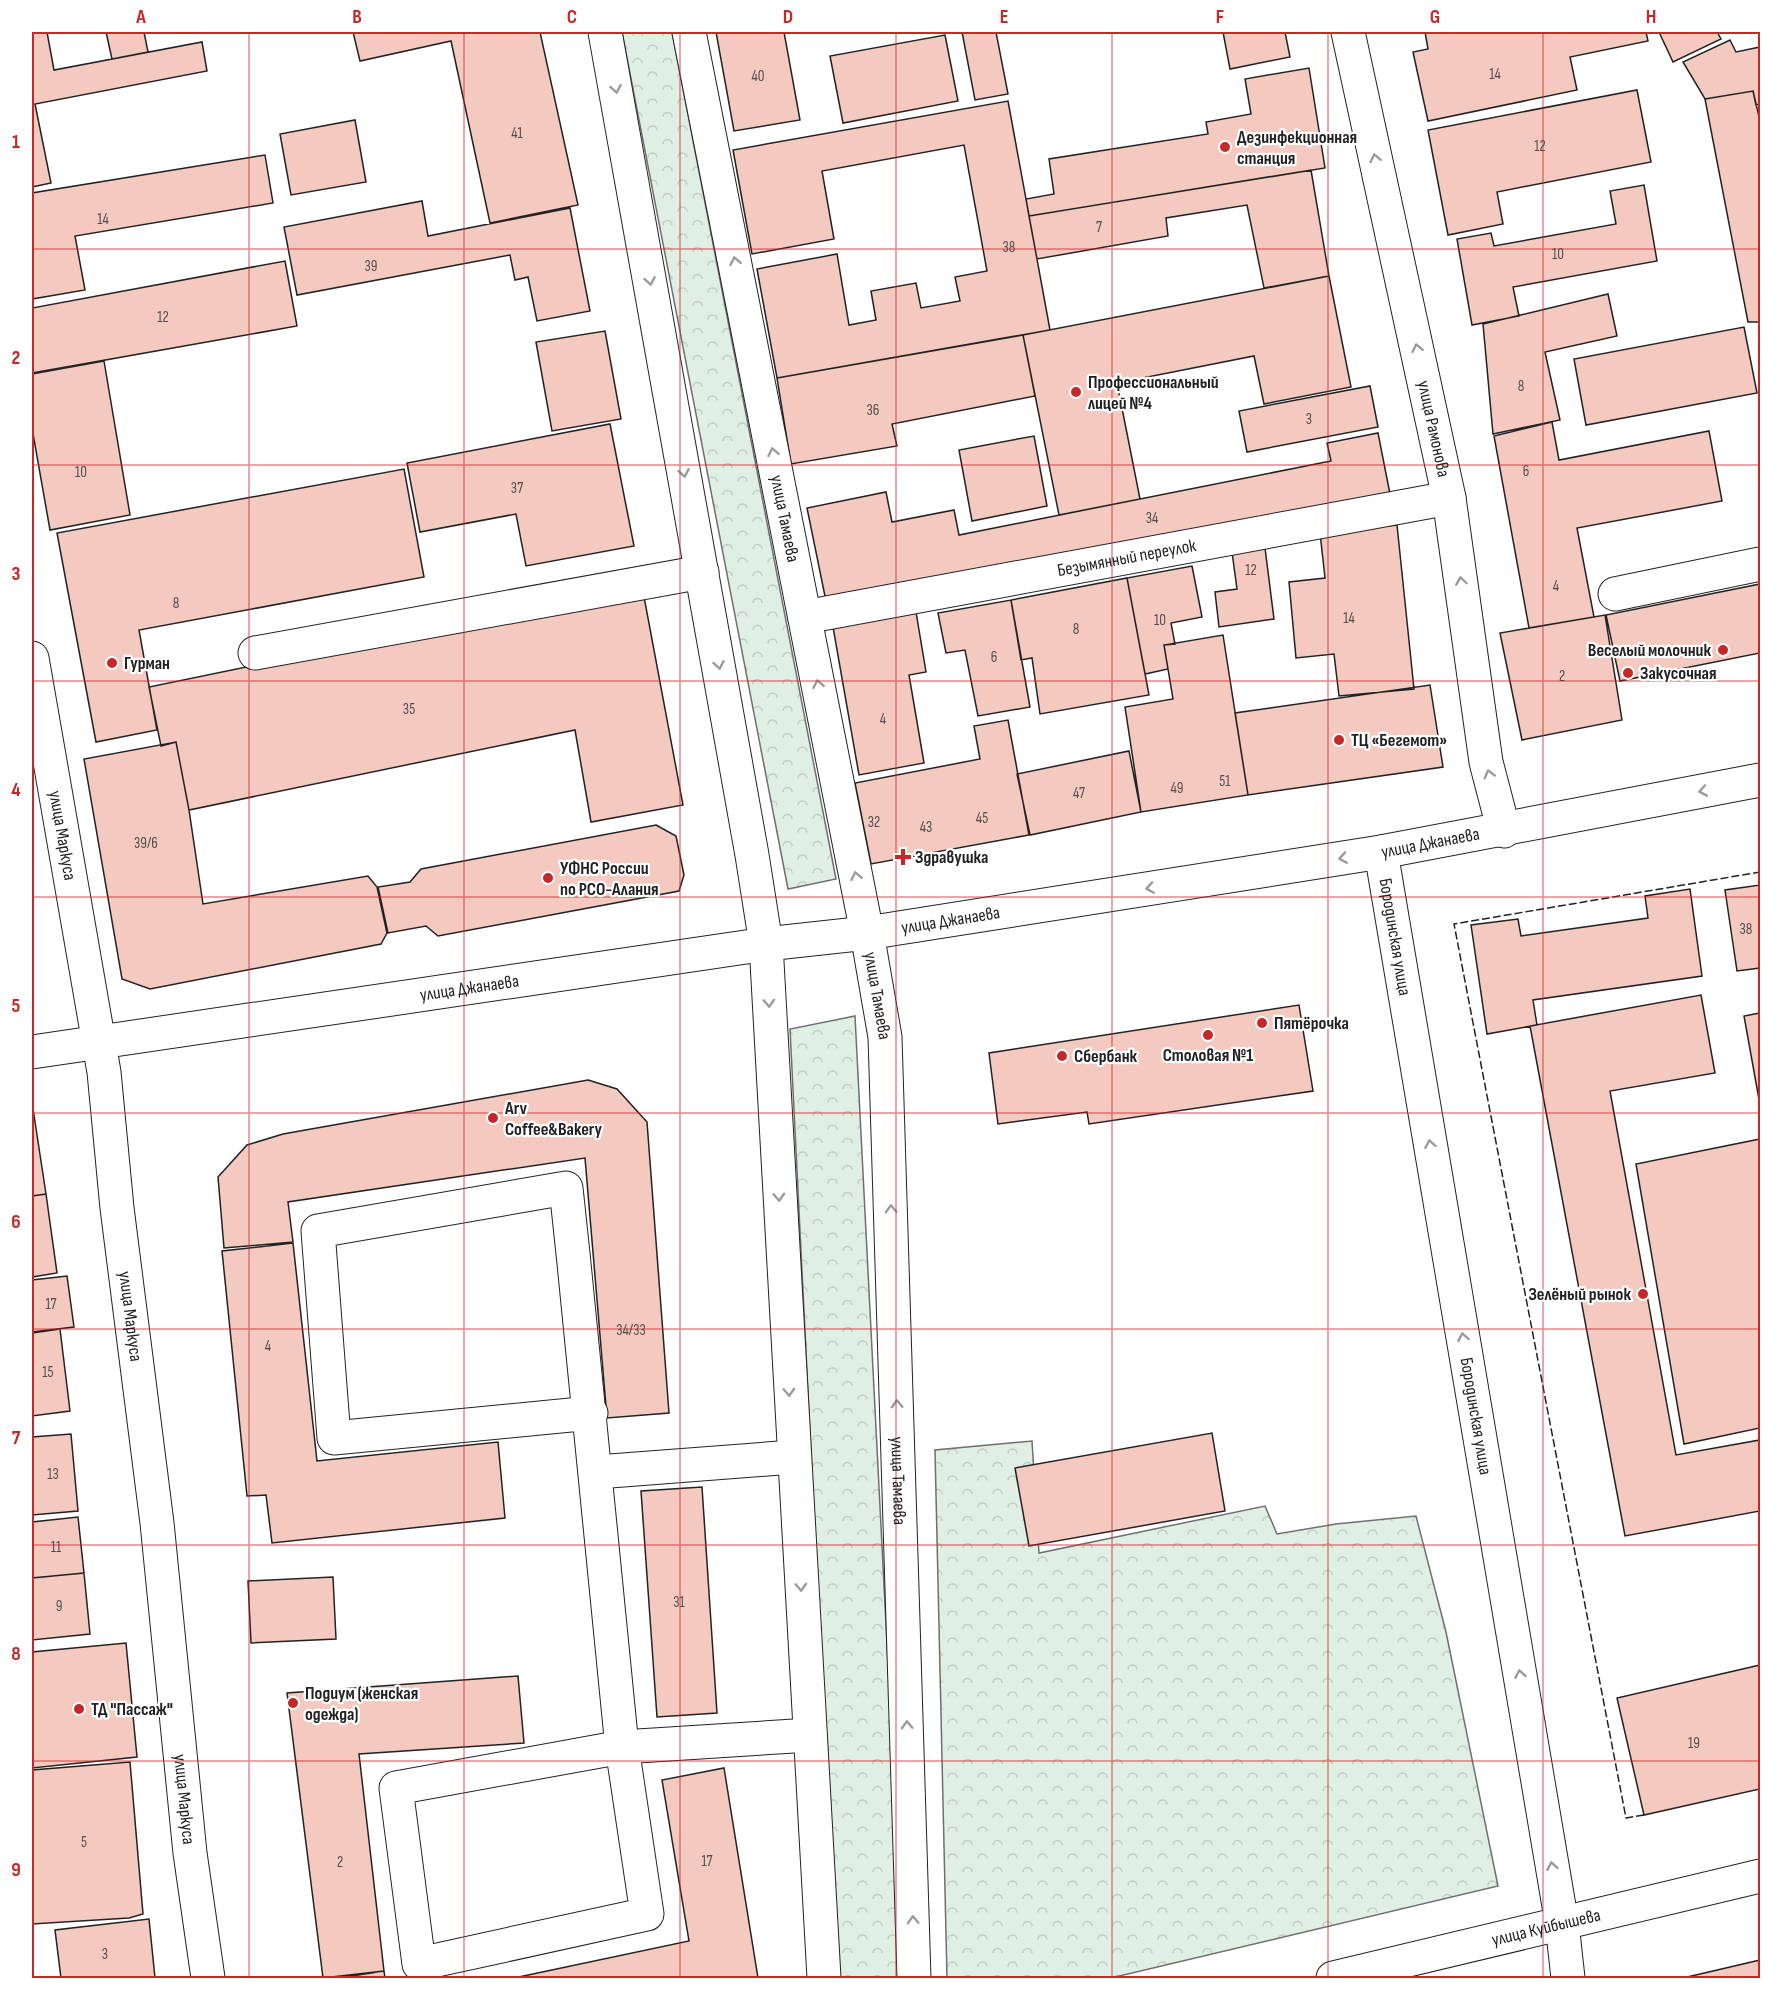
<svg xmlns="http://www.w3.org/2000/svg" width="1792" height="2010" viewBox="0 0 1792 2010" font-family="'Sofia Sans Condensed',sans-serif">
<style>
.forest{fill:url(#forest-crowns);stroke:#6f6f6f;stroke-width:1.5}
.building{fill:#f3c9c0;stroke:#222;stroke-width:1.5}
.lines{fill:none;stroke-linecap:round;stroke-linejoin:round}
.minor-casing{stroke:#222;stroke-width:35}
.major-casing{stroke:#222;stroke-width:35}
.minor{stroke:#fff;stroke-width:33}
.major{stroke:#fff;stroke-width:33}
.fence{stroke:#222;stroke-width:1.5;stroke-dasharray:8 3;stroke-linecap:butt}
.oneway{stroke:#9c9c9c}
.grid{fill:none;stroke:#c62828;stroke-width:1.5;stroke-opacity:0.55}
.poi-dot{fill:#c62828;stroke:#fff;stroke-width:2}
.labels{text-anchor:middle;stroke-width:4.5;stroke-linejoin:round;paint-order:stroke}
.number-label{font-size:15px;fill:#564c4a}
.poi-label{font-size:18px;font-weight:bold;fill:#222;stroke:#fff;text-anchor:start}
.street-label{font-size:18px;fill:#222;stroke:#fff}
.neatline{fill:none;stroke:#c62828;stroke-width:2}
.grid-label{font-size:20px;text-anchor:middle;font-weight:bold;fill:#c62828}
</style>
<defs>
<pattern id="forest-crowns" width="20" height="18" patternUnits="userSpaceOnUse" patternTransform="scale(1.5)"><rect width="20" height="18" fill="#e0efe3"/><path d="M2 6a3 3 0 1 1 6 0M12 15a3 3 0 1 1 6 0" fill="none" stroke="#c0cdc2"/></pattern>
</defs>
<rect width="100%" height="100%" fill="#fff"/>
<!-- forest -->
<path class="forest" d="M 622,32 L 672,32 L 836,879 L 788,889 Z
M 855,1016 L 904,1978 L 837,1978 L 790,1029 Z
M 1032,1441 L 1039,1553 L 1265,1506 L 1277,1534 L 1336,1524 L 1416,1516 L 1446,1632 L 1498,1886 L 1111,1978 L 947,1978 L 935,1450 Z"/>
<!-- building -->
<path class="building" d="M 32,32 L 47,32 L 54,70 L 202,42 L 207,71 L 35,104 L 51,183 L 32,187 Z
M 106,32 L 144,32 L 148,52 L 112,59 Z
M 353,32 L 540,32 L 578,205 L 490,223 L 451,41 L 360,61 Z
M 716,32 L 784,32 L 800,120 L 734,131 Z
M 962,32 L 996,32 L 1008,94 L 975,100 Z
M 1223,32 L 1285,32 L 1290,57 L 1230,69 Z
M 1425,32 L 1646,32 L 1648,41 L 1570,57 L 1577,90 L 1428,121 L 1413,52 L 1428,49 Z
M 1659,32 L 1717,32 L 1721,39 L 1673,62 Z
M 945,35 L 958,101 L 843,123 L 830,56 Z
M 1730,40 L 1736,52 L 1760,47 L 1760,104 L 1756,105 L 1753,91 L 1705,99 L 1683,62 Z
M 1309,68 L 1325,168 L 1029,216 L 1026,199 L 1054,194 L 1049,159 L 1208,134 L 1206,122 L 1251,114 L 1245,79 Z
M 1637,90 L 1651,162 L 1497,192 L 1503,224 L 1448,235 L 1428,130 Z
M 1753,91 L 1760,121 L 1760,322 L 1748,322 L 1705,99 Z
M 1008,101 L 1050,330 L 777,378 L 757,269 L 837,254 L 849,325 L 876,320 L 871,291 L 916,283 L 921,308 L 960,301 L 955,277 L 987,271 L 964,145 L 822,171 L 834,239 L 752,254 L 733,150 Z
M 355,120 L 366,182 L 291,195 L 280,134 Z
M 265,155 L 273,203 L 75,236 L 85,290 L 32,299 L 32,193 Z
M 1311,170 L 1329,276 L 1264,288 L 1247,205 L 1166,218 L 1168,236 L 1037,259 L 1029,216 Z
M 1644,185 L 1657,261 L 1513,287 L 1519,316 L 1472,325 L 1457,239 L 1491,233 L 1494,246 L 1616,224 L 1610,191 Z
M 422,201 L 428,236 L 570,208 L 590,311 L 537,321 L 528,277 L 515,280 L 510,255 L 297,295 L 284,227 Z
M 285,261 L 297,326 L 32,373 L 32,308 Z
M 1329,276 L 1351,387 L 1264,404 L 1254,356 L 1117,383 L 1140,499 L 1059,515 L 1023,335 Z
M 1608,294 L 1617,336 L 1545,352 L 1560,420 L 1493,434 L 1483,324 Z
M 1744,327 L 1757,393 L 1586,425 L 1574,359 Z
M 605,331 L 621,419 L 552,431 L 536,342 Z
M 1023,335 L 1035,396 L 892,424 L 897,446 L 791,464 L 777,378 Z
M 104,361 L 130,515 L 50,530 L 32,428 L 32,374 Z
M 1370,386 L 1378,427 L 1247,452 L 1239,411 Z
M 1552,422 L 1559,460 L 1709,431 L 1722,501 L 1577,528 L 1594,617 L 1529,628 L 1494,436 Z
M 610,424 L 634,546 L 526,566 L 516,514 L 420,532 L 407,463 Z
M 1378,433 L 1390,494 L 827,606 L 807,508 L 886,492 L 892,522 L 954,510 L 959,535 L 1331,461 L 1327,443 Z
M 1034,436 L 1047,506 L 972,521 L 959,450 Z
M 404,469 L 424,577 L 139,630 L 157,730 L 96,742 L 57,533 Z
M 1397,525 L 1414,689 L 1339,696 L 1334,654 L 1296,658 L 1289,582 L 1325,578 L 1320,533 Z
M 1265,548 L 1274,619 L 1219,627 L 1215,592 L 1237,589 L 1232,552 Z
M 1192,566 L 1202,617 L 1171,623 L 1175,644 L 1164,645 L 1168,669 L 1145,674 L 1127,578 Z
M 1127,578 L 1149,695 L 1040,714 L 1032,658 L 1021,660 L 1011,600 Z
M 1760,584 L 1760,653 L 1620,681 L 1606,615 Z
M 642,586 L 683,805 L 591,822 L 575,730 L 189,810 L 176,742 L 161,746 L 149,687 Z
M 1011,600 L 1030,707 L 978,716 L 965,650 L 946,653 L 938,613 Z
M 916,612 L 926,672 L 909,675 L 924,763 L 859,775 L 833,627 Z
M 1605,615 L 1622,720 L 1522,740 L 1500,633 Z
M 1223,635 L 1248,795 L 1141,812 L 1125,707 L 1173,699 L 1164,645 Z
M 1430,685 L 1443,767 L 1248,795 L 1235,713 Z
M 1008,720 L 1029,835 L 871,864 L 855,783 L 980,759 L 974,726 Z
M 176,742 L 189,810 L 203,904 L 368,876 L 377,887 L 387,933 L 381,944 L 150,989 L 122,979 L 84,759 Z
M 1129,751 L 1141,812 L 1030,835 L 1017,774 Z
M 656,825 L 676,836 L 684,875 L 679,891 L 438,936 L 426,926 L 388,933 L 378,887 L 410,882 L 421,869 Z
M 1760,885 L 1760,968 L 1737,971 L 1725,890 Z
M 1690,889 L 1702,976 L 1533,1000 L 1537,1025 L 1487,1034 L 1471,925 L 1518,919 L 1521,936 L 1648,918 L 1645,896 Z
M 1701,995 L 1715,1073 L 1610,1091 L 1676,1455 L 1760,1440 L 1760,1511 L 1625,1536 L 1530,1026 Z
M 1299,1005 L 1313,1091 L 1089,1124 L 1087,1112 L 998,1124 L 989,1053 Z
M 1760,1013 L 1760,1105 L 1744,1016 Z
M 588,1080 L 617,1089 L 647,1122 L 669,1413 L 607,1418 L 585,1158 L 288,1202 L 293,1242 L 224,1248 L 218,1177 L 247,1145 L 283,1134 Z
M 32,1102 L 46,1194 L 32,1196 Z
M 1760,1139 L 1760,1428 L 1684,1444 L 1636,1164 Z
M 46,1194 L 57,1273 L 32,1277 L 32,1196 Z
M 293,1243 L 317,1461 L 498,1442 L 505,1518 L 272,1543 L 266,1495 L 247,1496 L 222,1251 Z
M 67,1276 L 74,1327 L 32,1332 L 32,1280 Z
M 60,1329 L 70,1411 L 32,1416 L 32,1333 Z
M 1212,1433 L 1225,1511 L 1029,1546 L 1015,1468 Z
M 71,1434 L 78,1511 L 32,1515 L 32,1437 Z
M 702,1487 L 717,1713 L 657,1717 L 641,1491 Z
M 78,1517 L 84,1573 L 32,1578 L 32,1522 Z
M 84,1573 L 90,1634 L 32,1640 L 32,1578 Z
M 333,1577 L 336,1639 L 251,1643 L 248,1581 Z
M 126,1643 L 137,1757 L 32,1768 L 32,1652 Z
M 1760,1665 L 1760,1789 L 1644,1815 L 1617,1698 Z
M 518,1676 L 524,1743 L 359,1754 L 384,1971 L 323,1978 L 287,1693 Z
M 130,1762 L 143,1914 L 129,1918 L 32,1924 L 32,1770 Z
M 724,1768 L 758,1978 L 514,1978 L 689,1941 L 662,1780 Z
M 149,1919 L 155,1978 L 61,1978 L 55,1930 Z
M 1760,1960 L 1760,1978 L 1683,1978 Z
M 384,1971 L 385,1978 L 339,1978 Z"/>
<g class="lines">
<!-- minor casing -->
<g class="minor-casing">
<g id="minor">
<path id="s1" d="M 1348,32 L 1449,498 L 1486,762 L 1504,831"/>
<path d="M 1615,594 L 1760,564"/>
<path id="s2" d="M 805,617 L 1449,498"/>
<path d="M 255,653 L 702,572"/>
<path id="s3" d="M 32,658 L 104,1072 L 117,1208 L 157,1523 L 190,1853 L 208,1978"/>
<path id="s4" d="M 1381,852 L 1562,1924 L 1568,1978"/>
<path id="s5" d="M 32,1052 L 766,944 L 867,933 L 1381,852 L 1760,780"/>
<path d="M 591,1413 L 334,1438 L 318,1231 L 566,1188 C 586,1374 605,1560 622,1747 L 396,1788 L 419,1964 L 647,1914 L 622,1747 L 810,1735"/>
<path d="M 597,1472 L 793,1457"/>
</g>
</g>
<!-- major casing -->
<g class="major-casing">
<g id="major">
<path d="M 605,32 L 752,855 L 766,944 L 824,1978"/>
<path id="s6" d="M 689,32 L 867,933 L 885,1037 L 914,1978"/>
<path id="s7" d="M 1333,1978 L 1760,1876"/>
</g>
</g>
<!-- minor -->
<use href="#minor" class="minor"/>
<!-- major -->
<use href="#major" class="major"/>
<!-- fence -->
<path class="fence" d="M 1644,1815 L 1626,1818 L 1454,924 L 1760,872"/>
</g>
<!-- one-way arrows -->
<defs><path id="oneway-chevron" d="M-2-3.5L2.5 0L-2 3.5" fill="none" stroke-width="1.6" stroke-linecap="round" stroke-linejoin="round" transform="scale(1.5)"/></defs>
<g class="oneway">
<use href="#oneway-chevron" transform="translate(616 89) rotate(80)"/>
<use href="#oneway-chevron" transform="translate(1375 158) rotate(-102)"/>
<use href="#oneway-chevron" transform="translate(735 261) rotate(-101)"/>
<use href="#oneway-chevron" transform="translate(650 281) rotate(80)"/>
<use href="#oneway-chevron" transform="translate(1417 348) rotate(-102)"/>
<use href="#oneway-chevron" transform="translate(773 452) rotate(-101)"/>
<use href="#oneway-chevron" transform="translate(684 473) rotate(80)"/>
<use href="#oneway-chevron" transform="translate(1461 581) rotate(-98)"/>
<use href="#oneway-chevron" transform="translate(719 665) rotate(80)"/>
<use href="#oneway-chevron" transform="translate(818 684) rotate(-101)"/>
<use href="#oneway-chevron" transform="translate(1489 774) rotate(-105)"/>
<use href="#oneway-chevron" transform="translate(1703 791) rotate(170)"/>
<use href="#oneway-chevron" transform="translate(1343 858) rotate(171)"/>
<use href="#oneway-chevron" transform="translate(856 876) rotate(-101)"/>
<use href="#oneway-chevron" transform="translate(1150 888) rotate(171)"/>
<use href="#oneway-chevron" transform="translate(769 1003) rotate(87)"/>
<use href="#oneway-chevron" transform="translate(1430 1144) rotate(-100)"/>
<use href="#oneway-chevron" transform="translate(779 1197) rotate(87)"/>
<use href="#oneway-chevron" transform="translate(891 1209) rotate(-92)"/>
<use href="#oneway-chevron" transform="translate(1463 1337) rotate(-100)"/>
<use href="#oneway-chevron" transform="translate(789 1392) rotate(87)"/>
<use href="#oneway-chevron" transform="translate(897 1404) rotate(-92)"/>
<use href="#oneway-chevron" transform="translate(801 1587) rotate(87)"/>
<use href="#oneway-chevron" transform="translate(1520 1674) rotate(-100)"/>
<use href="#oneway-chevron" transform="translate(907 1725) rotate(-92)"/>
<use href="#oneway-chevron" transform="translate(1552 1866) rotate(-100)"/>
<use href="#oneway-chevron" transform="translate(913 1920) rotate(-92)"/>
</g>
<!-- grid -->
<path class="grid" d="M 249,32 L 249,1978M 464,32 L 464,1978M 680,32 L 680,1978M 896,32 L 896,1978M 1112,32 L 1112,1978M 1328,32 L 1328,1978M 1543,32 L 1543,1978M 32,249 L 1760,249M 32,465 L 1760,465M 32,681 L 1760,681M 32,897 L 1760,897M 32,1113 L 1760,1113M 32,1329 L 1760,1329M 32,1545 L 1760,1545M 32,1761 L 1760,1761"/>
<!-- markers -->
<g class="poi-dot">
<circle cx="1225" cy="147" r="6"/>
<circle cx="1076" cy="392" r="6"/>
<circle cx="1723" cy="650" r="6"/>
<circle cx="112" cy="663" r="6"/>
<circle cx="1628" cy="673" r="6"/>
<circle cx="1339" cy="740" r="6"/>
<path d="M900 848h6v6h6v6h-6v6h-6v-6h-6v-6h6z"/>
<circle cx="548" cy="878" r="6"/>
<circle cx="1262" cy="1023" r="6"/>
<circle cx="1208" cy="1035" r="6"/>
<circle cx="1062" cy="1056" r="6"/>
<circle cx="493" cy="1118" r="6"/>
<circle cx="1643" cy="1294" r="6"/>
<circle cx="293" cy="1703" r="6"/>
<circle cx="79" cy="1709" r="6"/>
</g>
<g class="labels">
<!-- number labels -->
<g class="number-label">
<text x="1495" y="79">14</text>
<text x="758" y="81">40</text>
<text x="517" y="138">41</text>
<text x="1540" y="151">12</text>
<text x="103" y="224">14</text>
<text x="1099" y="232">7</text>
<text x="1009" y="252">38</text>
<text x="1558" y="259">10</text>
<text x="371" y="271">39</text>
<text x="163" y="322">12</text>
<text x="1521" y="391">8</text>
<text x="873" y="415">36</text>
<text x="1309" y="424">3</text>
<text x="1526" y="476">6</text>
<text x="81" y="477">10</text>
<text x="517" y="493">37</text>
<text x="1152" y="523">34</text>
<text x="1251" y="575">12</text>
<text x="1556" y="591">4</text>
<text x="176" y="608">8</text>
<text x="1349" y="623">14</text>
<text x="1160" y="625">10</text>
<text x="1076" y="634">8</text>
<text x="994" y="662">6</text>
<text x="1562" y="681">2</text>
<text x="409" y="714">35</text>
<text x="883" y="724">4</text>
<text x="1225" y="786">51</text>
<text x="1177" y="793">49</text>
<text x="1079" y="798">47</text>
<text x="982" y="823">45</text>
<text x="874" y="827">32</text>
<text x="926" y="832">43</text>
<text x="146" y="848">39/6</text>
<text x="1746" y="934">38</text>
<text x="51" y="1309">17</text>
<text x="631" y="1335">34/33</text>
<text x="268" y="1351">4</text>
<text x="48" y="1377">15</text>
<text x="53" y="1479">13</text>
<text x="56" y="1552">11</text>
<text x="679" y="1607">31</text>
<text x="59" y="1611">9</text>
<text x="1694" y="1748">19</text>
<text x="84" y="1847">5</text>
<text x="707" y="1866">17</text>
<text x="340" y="1867">2</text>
<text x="105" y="1959">3</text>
</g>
<!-- poi labels -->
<g class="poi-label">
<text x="1237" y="143">Дезинфекционная<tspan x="1237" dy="21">станция</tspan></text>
<text x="1088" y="388">Профессиональный<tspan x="1088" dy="21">лицей №4</tspan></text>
<text x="1711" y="656" text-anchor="end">Веселый молочник</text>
<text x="124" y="669">Гурман</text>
<text x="1640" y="679">Закусочная</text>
<text x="1351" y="746">ТЦ «Бегемот»</text>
<text x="915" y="863">Здравушка</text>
<text x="560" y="874">УФНС России<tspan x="560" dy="21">по РСО-Алания</tspan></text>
<text x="1274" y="1029">Пятёрочка</text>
<text x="1208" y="1061" text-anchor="middle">Столовая №1</text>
<text x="1074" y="1062">Сбербанк</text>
<text x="505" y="1114">Arv<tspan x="505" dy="21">Coffee&amp;Bakery</tspan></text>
<text x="1631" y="1300" text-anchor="end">Зелёный рынок</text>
<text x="305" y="1699">Подиум (женская<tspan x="305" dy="21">одежда)</tspan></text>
<text x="91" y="1715">ТД "Пассаж"</text>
</g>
<!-- street labels -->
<g class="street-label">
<text dy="6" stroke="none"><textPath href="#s1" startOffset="406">улица Рамонова</textPath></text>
<text dy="6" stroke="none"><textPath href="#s6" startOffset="496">улица Тамаева</textPath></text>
<text dy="6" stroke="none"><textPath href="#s2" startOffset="327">Безымянный переулок</textPath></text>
<text dy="6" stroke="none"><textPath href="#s3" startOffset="180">улица Маркуса</textPath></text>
<text dy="6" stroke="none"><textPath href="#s5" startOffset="1414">улица Джанаева</textPath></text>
<text dy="6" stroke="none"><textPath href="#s5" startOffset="928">улица Джанаева</textPath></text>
<text dy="6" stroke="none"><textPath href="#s4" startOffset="86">Бородинская улица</textPath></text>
<text dy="6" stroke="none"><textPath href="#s5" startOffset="442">улица Джанаева</textPath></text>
<text dy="6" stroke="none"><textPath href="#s6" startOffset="982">улица Тамаева</textPath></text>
<text dy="6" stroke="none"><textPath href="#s3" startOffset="666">улица Маркуса</textPath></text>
<text dy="6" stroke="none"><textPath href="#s4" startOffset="572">Бородинская улица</textPath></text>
<text dy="6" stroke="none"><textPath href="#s6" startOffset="1468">улица Тамаева</textPath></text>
<text dy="6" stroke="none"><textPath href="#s3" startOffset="1152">улица Маркуса</textPath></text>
<text dy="6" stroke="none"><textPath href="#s7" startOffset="219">улица Куйбышева</textPath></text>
</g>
</g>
<!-- border -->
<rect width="1792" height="2010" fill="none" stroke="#ffffff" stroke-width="66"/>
<rect x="33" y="33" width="1726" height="1944" class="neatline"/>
<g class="grid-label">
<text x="141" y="23">A</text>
<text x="357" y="23">B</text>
<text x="572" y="23">C</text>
<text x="788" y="23">D</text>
<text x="1004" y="23">E</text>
<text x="1220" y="23">F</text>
<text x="1435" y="23">G</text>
<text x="1651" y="23">H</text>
<text x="16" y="148">1</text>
<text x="16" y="364">2</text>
<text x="16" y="580">3</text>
<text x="16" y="796">4</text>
<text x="16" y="1012">5</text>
<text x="16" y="1228">6</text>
<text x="16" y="1444">7</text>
<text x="16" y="1660">8</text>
<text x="16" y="1876">9</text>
</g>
</svg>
